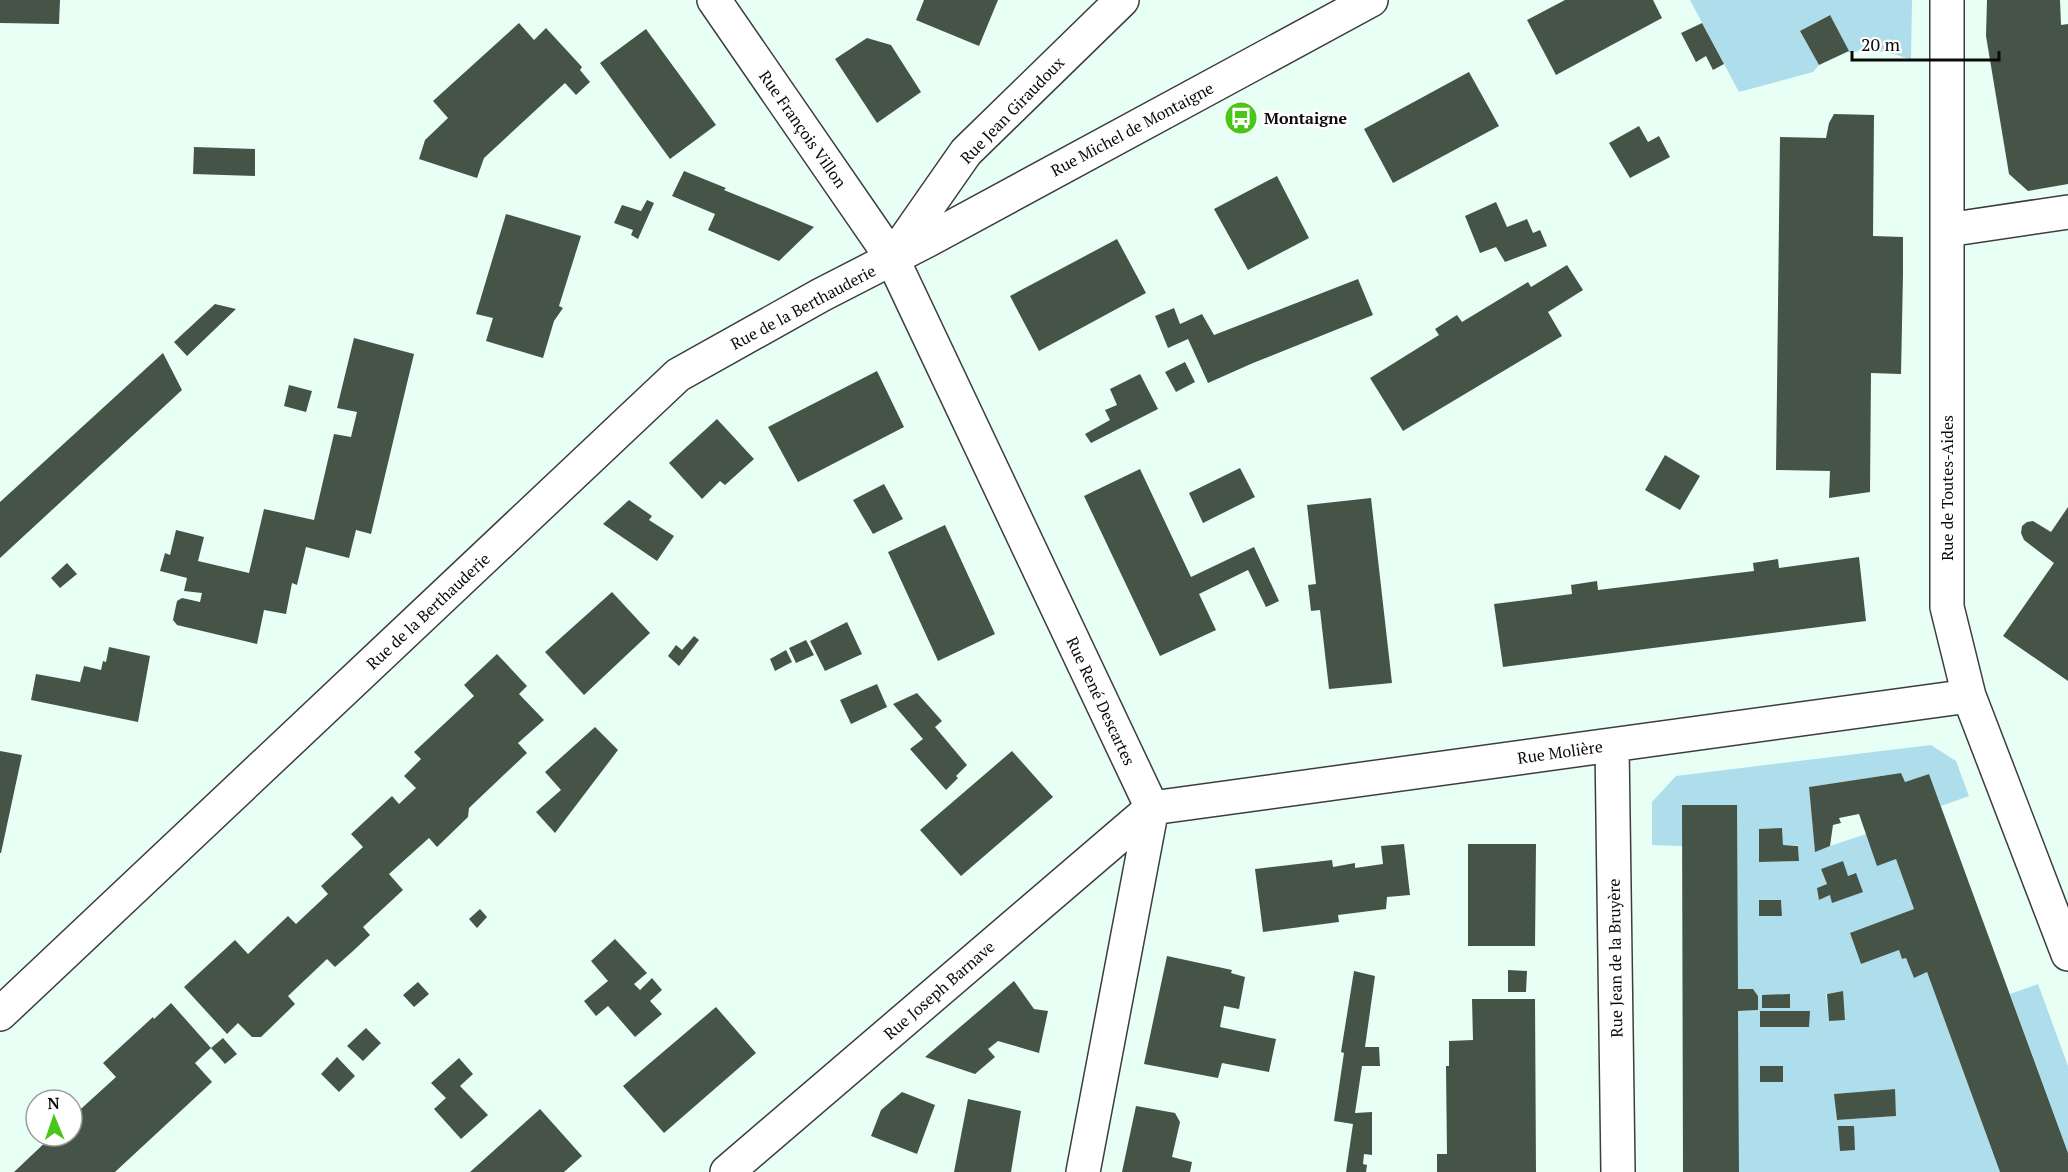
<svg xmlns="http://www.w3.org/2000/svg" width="2068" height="1172" viewBox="0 0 2068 1172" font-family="'PT Serif',serif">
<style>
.green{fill:#aeddec;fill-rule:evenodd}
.building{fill:#465448}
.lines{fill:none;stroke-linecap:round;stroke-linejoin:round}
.minor-casing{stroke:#3d3d3d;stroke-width:36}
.tertiary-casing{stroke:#3d3d3d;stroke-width:36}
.minor{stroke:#fff;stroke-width:33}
.tertiary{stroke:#fff;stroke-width:33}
.labels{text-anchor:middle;stroke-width:6;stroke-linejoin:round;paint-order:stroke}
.street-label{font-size:16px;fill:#0a0a0a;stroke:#fff}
.poi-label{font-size:16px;font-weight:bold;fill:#0a0a0a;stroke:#fff;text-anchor:start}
</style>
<rect width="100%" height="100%" fill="#e8fff5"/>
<!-- green -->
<path class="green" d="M 1690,0 L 1912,0 L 1911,60 C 1892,52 1870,48 1849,53 L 1829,15 L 1800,31 L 1819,65 L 1813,72 L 1739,92 Z
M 1931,745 L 1956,761 L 1969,796 L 1941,806 L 1929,774 L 1905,782 L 1901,773 L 1809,787 L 1815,851 L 1866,834 L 1896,859 L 1914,909 L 1850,934 L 1861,964 L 1899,950 L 1902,959 L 1906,958 L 1914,978 L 1927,972 L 2000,1172 L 1739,1172 L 1738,1011 L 1758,1010 L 1758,996 L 1753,989 L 1738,989 L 1682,846 L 1652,845 L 1652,802 L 1676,776 ZM 1782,828 L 1783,845 L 1798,845 L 1799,861 L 1759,862 L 1760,829 ZM 1842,862 L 1848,876 L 1855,873 L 1830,895 L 1819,900 L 1818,888 L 1827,884 L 1821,869 ZM 1759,900 L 1781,900 L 1782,916 L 1759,916 ZM 1842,991 L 1845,1019 L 1829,1021 L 1826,994 ZM 1760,1011 L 1809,1011 L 1809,1027 L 1760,1027 ZM 1894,1089 L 1896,1116 L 1837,1120 L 1835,1094 Z
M 2038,984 L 2068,1066 L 2068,1153 L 2010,994 Z"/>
<!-- building -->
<path class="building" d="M 0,0 L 60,0 L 59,24 L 0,23 Z
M 924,0 L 998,0 L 979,46 L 916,20 Z
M 1565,0 L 1653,0 L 1662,18 L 1556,75 L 1527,20 Z
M 1987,0 L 2060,0 L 2061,25 L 2068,24 L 2068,184 L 2028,191 L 2009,174 L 1986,36 Z
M 1830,15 L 1849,51 L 1819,65 L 1800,31 Z
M 519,23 L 534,40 L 546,28 L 582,67 L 580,70 L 590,82 L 576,95 L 565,83 L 484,158 L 477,178 L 419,159 L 425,140 L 448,118 L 433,101 Z
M 1702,23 L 1724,64 L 1713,70 L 1706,56 L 1696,62 L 1681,33 Z
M 646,29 L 716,125 L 670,159 L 600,63 Z
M 867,38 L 891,45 L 921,92 L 877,123 L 835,59 Z
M 1469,72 L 1499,126 L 1393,183 L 1364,129 Z
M 1834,114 L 1874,115 L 1873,236 L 1903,237 L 1903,274 L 1901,374 L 1871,373 L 1870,492 L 1829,498 L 1830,471 L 1776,470 L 1780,137 L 1826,138 L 1829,123 Z
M 1639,126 L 1648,142 L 1659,136 L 1670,157 L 1630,178 L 1609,143 Z
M 194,147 L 255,149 L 255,176 L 193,174 Z
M 684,171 L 726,188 L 724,190 L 814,227 L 779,261 L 708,230 L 715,214 L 672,196 Z
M 1277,176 L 1309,238 L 1248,270 L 1214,209 Z
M 647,200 L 654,203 L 638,239 L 631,235 L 633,230 L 614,223 L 622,205 L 641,211 Z
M 1496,202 L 1507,227 L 1527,219 L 1533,233 L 1540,230 L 1547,246 L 1505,262 L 1496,247 L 1480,253 L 1465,216 Z
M 506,214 L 581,236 L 559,306 L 563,308 L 554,321 L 543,358 L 486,341 L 493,318 L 476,314 Z
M 1117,239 L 1146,293 L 1039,351 L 1010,296 Z
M 1567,265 L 1583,290 L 1548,312 L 1562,336 L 1403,431 L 1370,378 L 1439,335 L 1435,329 L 1457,315 L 1462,322 L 1528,282 L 1531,287 Z
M 1358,279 L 1373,315 L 1253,363 L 1208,383 L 1188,339 L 1168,348 L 1155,316 L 1174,308 L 1180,324 L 1202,314 L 1214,335 Z
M 215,304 L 236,309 L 187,356 L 174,342 Z
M 354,338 L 414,354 L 371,534 L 356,530 L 349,558 L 306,547 L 297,585 L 292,583 L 286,614 L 264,610 L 257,644 L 177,625 L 173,620 L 177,601 L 182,598 L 200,602 L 202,593 L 184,591 L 187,578 L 160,571 L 165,553 L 170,555 L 176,530 L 204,537 L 198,561 L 249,573 L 264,509 L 314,520 L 334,434 L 351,437 L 357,412 L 337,408 Z
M 163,353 L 182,390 L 0,558 L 0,502 Z
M 1185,362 L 1195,382 L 1176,392 L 1165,372 Z
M 877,371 L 904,427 L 798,482 L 768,427 Z
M 1140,374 L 1158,409 L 1091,443 L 1085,434 L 1110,420 L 1105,410 L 1117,405 L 1110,389 Z
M 289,385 L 312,391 L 306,412 L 284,406 Z
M 717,419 L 754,459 L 725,485 L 720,481 L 702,499 L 669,463 Z
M 1665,455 L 1700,476 L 1680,510 L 1645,490 Z
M 1240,468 L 1255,497 L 1203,523 L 1189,493 Z
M 1140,469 L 1191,577 L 1254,547 L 1279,601 L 1266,607 L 1248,570 L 1199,594 L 1216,630 L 1160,656 L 1084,496 Z
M 884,484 L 903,519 L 873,534 L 853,500 Z
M 1371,498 L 1392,683 L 1329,689 L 1320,610 L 1311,611 L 1308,585 L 1316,584 L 1307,505 Z
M 629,500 L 652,516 L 649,520 L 674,536 L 657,561 L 603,524 Z
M 2068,507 L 2068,681 L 2003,636 L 2054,563 L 2024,540 L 2021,533 L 2022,526 L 2027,522 L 2033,521 L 2051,532 Z
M 945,525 L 995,634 L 938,661 L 888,552 Z
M 1859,557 L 1866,621 L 1503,667 L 1494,604 L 1572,594 L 1571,585 L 1597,581 L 1598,590 L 1754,571 L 1753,563 L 1778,559 L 1779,568 Z
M 67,563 L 77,574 L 60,588 L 51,578 Z
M 612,592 L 650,633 L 584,695 L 545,652 Z
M 847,622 L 862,654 L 825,671 L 810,641 Z
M 694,636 L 699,640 L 679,666 L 668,656 L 676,645 L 682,650 Z
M 806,640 L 814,655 L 796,663 L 789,648 Z
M 109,647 L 150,656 L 138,722 L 31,700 L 36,674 L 80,682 L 84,666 L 101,670 L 103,661 L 106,662 Z
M 786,650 L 792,662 L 775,671 L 770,659 Z
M 497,654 L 527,686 L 519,694 L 544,720 L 518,743 L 527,753 L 469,808 L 468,817 L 437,847 L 429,838 L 389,874 L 403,890 L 363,927 L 370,935 L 353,951 L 335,967 L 327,959 L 288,996 L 295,1004 L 261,1037 L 252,1037 L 238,1023 L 227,1034 L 184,987 L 235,940 L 248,954 L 288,916 L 296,924 L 328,894 L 321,886 L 363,847 L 351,834 L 392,796 L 399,804 L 416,788 L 404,776 L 421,759 L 414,752 L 474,696 L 464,685 Z
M 877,684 L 887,707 L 851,724 L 840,700 Z
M 917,693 L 942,721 L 935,727 L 967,765 L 956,776 L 958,778 L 946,790 L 910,749 L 923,739 L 893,704 Z
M 595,727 L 618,750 L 555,833 L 536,812 L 561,790 L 545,772 Z
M 0,751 L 22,755 L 1,853 L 0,853 Z
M 1012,751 L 1053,797 L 961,876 L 920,830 Z
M 1901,773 L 1905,782 L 1929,774 L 2068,1153 L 2068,1172 L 2000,1172 L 1927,972 L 1914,978 L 1906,958 L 1902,959 L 1899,950 L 1861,964 L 1850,933 L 1914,909 L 1896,859 L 1877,866 L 1859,814 L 1839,818 L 1841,823 L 1833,825 L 1830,846 L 1815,852 L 1809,787 Z
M 1682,805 L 1737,805 L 1738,989 L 1753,989 L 1758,996 L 1758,1010 L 1738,1011 L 1739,1172 L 1683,1172 Z
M 1782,828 L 1783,845 L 1798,846 L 1799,861 L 1759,862 L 1759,829 Z
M 1404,844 L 1410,895 L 1387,897 L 1386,909 L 1338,915 L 1339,922 L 1263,932 L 1255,869 L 1332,860 L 1333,867 L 1355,863 L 1355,868 L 1383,864 L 1381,846 Z
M 1468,844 L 1536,844 L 1535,946 L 1468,946 Z
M 1843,861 L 1848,876 L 1856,873 L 1863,892 L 1832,903 L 1830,895 L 1819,900 L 1817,888 L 1827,884 L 1821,869 Z
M 1759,900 L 1781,900 L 1782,916 L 1759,916 Z
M 480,909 L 487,917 L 477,928 L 469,919 Z
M 615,939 L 647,973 L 634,984 L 640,990 L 652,978 L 662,990 L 650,1001 L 662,1014 L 635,1037 L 608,1006 L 596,1016 L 584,1001 L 608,981 L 591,961 Z
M 1167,956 L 1232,970 L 1231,973 L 1245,977 L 1239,1009 L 1224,1006 L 1220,1027 L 1276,1039 L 1269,1072 L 1222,1063 L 1218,1078 L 1144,1064 Z
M 1508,970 L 1527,971 L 1526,992 L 1508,992 Z
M 1354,971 L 1375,976 L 1365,1047 L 1379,1047 L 1380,1066 L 1362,1066 L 1355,1113 L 1372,1112 L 1372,1155 L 1364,1154 L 1363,1164 L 1367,1165 L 1366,1172 L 1346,1172 L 1353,1124 L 1334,1121 L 1344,1053 L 1341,1052 Z
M 1014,981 L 1034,1009 L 1048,1011 L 1039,1053 L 998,1041 L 988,1049 L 995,1057 L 975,1074 L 925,1057 Z
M 418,982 L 429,994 L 414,1007 L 403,995 Z
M 1843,991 L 1845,1020 L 1829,1021 L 1827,994 Z
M 1790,994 L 1790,1008 L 1762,1008 L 1762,995 Z
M 1472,999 L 1535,999 L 1536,1172 L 1437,1172 L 1437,1154 L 1447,1154 L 1446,1066 L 1449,1066 L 1449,1041 L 1473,1040 Z
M 171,1003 L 211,1048 L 195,1063 L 212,1082 L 115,1172 L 14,1172 L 52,1136 L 72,1136 L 72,1117 L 116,1077 L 103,1063 L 153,1017 L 154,1019 Z
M 716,1007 L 756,1053 L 664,1133 L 623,1086 Z
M 1760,1011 L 1810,1011 L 1809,1027 L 1760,1027 Z
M 366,1028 L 381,1043 L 363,1061 L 347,1046 Z
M 223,1038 L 237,1054 L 225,1064 L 211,1048 Z
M 337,1057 L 355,1076 L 339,1092 L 321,1074 Z
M 459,1058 L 473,1074 L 460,1086 L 488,1115 L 461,1139 L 434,1109 L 446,1098 L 431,1083 Z
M 1760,1066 L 1783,1066 L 1783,1082 L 1760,1082 Z
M 1895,1089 L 1896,1116 L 1837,1120 L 1834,1094 Z
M 902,1092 L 935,1105 L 917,1154 L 871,1136 L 881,1110 Z
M 968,1099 L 1021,1111 L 1011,1172 L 954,1172 Z
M 1136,1106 L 1175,1113 L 1180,1122 L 1172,1157 L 1192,1162 L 1190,1172 L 1122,1172 Z
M 540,1109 L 582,1156 L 564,1172 L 470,1172 Z
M 1838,1126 L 1854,1126 L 1855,1150 L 1840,1151 Z"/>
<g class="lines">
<!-- minor casing -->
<g class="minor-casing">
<path id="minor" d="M 714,0 L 892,258 L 1152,808 L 1083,1172
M 1947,0 L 1947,607 L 1969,696 L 2068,954
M 1947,230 L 2068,212
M 892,258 L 966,152 L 1122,0
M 1612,745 L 1618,1172
M 727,1172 L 1152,808 L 1969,696"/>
</g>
<!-- tertiary casing -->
<g class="tertiary-casing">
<path id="tertiary" d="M 0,1014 L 678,375 L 821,295 L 928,240 L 1371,0"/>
</g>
<!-- minor -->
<use href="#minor" class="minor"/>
<!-- tertiary -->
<use href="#tertiary" class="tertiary"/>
</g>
<!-- icons -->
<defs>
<g id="bus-disc" transform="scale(1.725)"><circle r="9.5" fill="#49c617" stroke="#fff"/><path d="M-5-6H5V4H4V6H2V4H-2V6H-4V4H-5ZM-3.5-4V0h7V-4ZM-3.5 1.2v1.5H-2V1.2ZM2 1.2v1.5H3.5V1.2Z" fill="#fff"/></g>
</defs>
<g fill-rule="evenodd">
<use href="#bus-disc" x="1241" y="118"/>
</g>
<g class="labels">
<!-- street labels -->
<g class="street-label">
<text transform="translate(1012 110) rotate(-46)" y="6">Rue Jean Giraudoux</text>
<text transform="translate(803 129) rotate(55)" y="6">Rue François Villon</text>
<text transform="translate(1132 129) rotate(-28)" y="6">Rue Michel de Montaigne</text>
<text transform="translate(803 307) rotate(-28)" y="6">Rue de la Berthauderie</text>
<text transform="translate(1947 488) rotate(-90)" y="6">Rue de Toutes-Aides</text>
<text transform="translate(428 611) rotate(-43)" y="6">Rue de la Berthauderie</text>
<text transform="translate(1101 701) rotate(65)" y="6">Rue René Descartes</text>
<text transform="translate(1560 752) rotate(-8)" y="6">Rue Molière</text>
<text transform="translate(1615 958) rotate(-91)" y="6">Rue Jean de la Bruyère</text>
<text transform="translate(939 990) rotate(-41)" y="6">Rue Joseph Barnave</text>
</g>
<!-- poi labels -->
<g class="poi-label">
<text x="1264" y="124">Montaigne</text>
</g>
</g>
<!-- north arrow -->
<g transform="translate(54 1118) rotate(358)"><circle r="28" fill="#ffffff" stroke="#9d9d9d" stroke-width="1.5"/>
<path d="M0-4.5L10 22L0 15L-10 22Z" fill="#49c617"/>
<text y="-9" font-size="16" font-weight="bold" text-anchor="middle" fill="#0a0a0a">N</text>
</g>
<!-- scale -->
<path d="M1852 51v9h147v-9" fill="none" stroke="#0a0a0a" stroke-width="3"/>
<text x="1861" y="51" font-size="18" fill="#0a0a0a" stroke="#ffffff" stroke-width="4.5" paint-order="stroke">20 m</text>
</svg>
